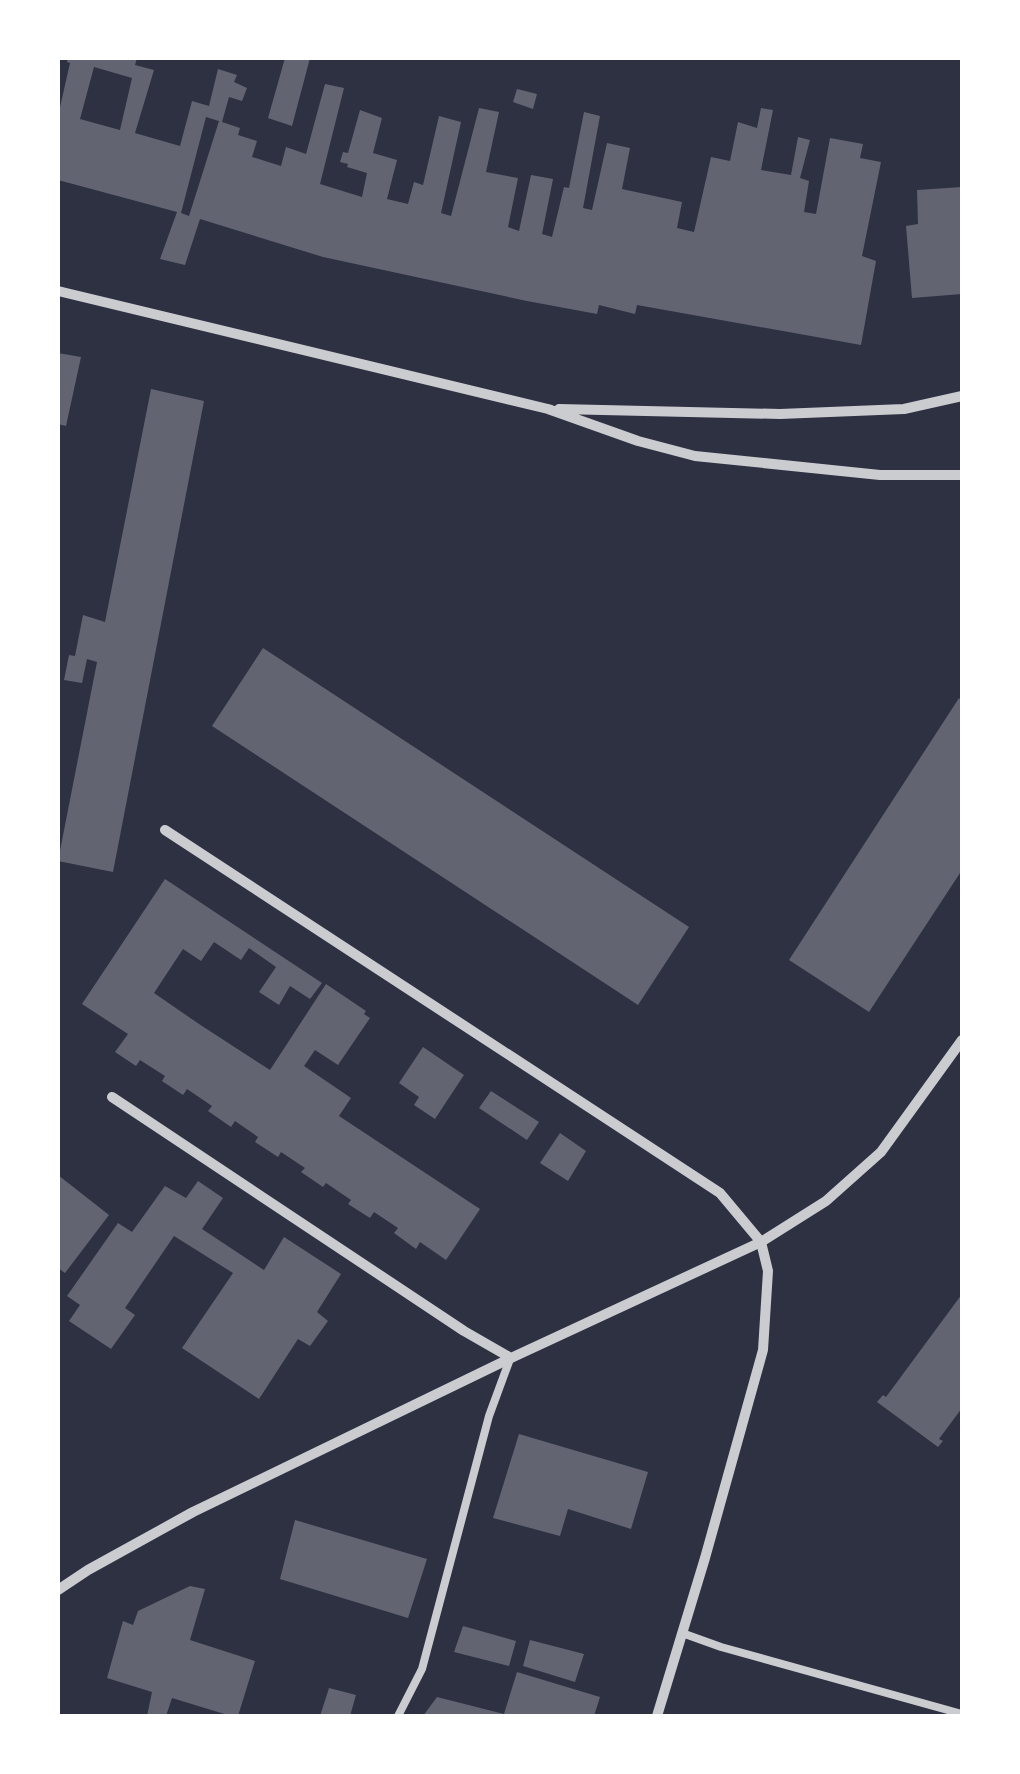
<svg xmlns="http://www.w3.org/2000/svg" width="1020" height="1774" viewBox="0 0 1020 1774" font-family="'Fira Sans Condensed',sans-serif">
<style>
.building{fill:#626471;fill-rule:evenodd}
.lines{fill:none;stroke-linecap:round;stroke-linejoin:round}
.service{stroke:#caccd0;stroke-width:8}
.minor{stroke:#caccd0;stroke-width:10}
</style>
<rect width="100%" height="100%" fill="#2d3142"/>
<!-- building -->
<path class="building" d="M 68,58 L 137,58 L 135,65 L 154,70 L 135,133 L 180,146 L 192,101 L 209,106 L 218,69 L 237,75 L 234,82 L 247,88 L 242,101 L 229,97 L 222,122 L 206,117 L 181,213 L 189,216 L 219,121 L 240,128 L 238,135 L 257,141 L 252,157 L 281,166 L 286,147 L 306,154 L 325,84 L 344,88 L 320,184 L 362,197 L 367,173 L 347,167 L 348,164 L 340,162 L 343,152 L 348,153 L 360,110 L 382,118 L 373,153 L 397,160 L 387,199 L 408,204 L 414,182 L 423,185 L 439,116 L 461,122 L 441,213 L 451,216 L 479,108 L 499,112 L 486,172 L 518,178 L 508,227 L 519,231 L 531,175 L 553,179 L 542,234 L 552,237 L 564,187 L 569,188 L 584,112 L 600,116 L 583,208 L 592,210 L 607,143 L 630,148 L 622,189 L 682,202 L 677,228 L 694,232 L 711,157 L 730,161 L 738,122 L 757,128 L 761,108 L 773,110 L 761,170 L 791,175 L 798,137 L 810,140 L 800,178 L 809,181 L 804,212 L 816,214 L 830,138 L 863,144 L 860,158 L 881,162 L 862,256 L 876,261 L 861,345 L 637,305 L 635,314 L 599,305 L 597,314 L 527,301 L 323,257 L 200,219 L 185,265 L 160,259 L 177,212 L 58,180 L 58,116 L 70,63 L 67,62 ZM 94,67 L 132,78 L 120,130 L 80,119 Z
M 285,58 L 310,58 L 292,126 L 268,118 Z
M 517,89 L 537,94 L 533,109 L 513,102 Z
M 962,187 L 962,294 L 912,298 L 906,226 L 918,224 L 917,190 Z
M 58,353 L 81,357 L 66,426 L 58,424 Z
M 151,389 L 204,401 L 113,872 L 58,861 L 97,662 L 87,659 L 82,683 L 64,680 L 69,655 L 75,656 L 83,615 L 105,622 Z
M 263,648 L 689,927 L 638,1005 L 212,726 Z
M 959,698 L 962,701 L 962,870 L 869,1012 L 789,960 Z
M 165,879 L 322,983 L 310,999 L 290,986 L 279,1005 L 259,992 L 276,967 L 249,948 L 241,960 L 214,942 L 201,961 L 183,949 L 154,993 L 199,1024 L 270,1070 L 326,984 L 366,1011 L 364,1014 L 370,1018 L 338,1065 L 315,1050 L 304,1066 L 351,1098 L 339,1116 L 480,1209 L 446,1260 L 420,1242 L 416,1249 L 394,1233 L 398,1228 L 374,1212 L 370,1218 L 348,1204 L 351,1200 L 326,1183 L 323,1187 L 301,1172 L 305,1168 L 281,1152 L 278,1157 L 255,1142 L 258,1137 L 235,1121 L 231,1127 L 208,1111 L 212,1106 L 187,1089 L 183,1095 L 162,1081 L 165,1076 L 140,1060 L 136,1066 L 115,1052 L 128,1034 L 82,1004 Z
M 423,1047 L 464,1075 L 435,1119 L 414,1105 L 419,1097 L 399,1083 Z
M 491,1091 L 539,1122 L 527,1140 L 479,1108 Z
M 560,1133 L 586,1151 L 568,1181 L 540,1163 Z
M 58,1175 L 109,1215 L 65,1273 L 58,1268 Z
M 198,1181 L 223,1198 L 202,1229 L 264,1270 L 284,1237 L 341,1274 L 317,1312 L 328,1321 L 310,1346 L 298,1339 L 259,1399 L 182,1348 L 233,1273 L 174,1236 L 125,1308 L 135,1315 L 111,1349 L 69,1321 L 80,1305 L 67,1296 L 118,1223 L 132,1232 L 165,1186 L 186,1198 Z
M 962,1294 L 962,1408 L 939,1439 L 943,1441 L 938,1447 L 877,1402 L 883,1395 L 886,1397 Z
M 519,1434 L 648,1472 L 631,1529 L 568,1509 L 560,1536 L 493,1518 Z
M 295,1520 L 427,1559 L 408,1618 L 280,1579 Z
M 190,1586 L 205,1589 L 190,1640 L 255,1661 L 238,1716 L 231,1716 L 172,1698 L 166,1716 L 147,1716 L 152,1692 L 107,1678 L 123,1621 L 133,1625 L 138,1611 Z
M 463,1626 L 516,1641 L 509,1666 L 454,1652 Z
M 530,1640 L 584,1654 L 575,1682 L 523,1666 Z
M 517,1672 L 600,1697 L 594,1716 L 423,1716 L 437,1697 L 504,1714 Z
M 329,1688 L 356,1695 L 350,1716 L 320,1716 Z"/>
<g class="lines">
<!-- service -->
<path class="service" d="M 682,1633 L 721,1647 L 962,1714
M 398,1716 L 422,1669 L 489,1416 L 510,1359"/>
<!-- minor -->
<path class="minor" d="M 58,291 L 548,409 L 638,441 L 695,456 L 880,475 L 962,475
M 559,409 L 780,414 L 904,409 L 962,396
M 165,830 L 720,1193 L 761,1242 L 768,1271 L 763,1350 L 705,1558 L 657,1716
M 112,1097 L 464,1331 L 511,1358
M 58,1590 L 88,1570 L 193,1512 L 511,1358 L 761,1242 L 826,1201 L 881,1152 L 962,1040"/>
</g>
<!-- border -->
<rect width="1020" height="1774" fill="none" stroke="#ffffff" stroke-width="120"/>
</svg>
